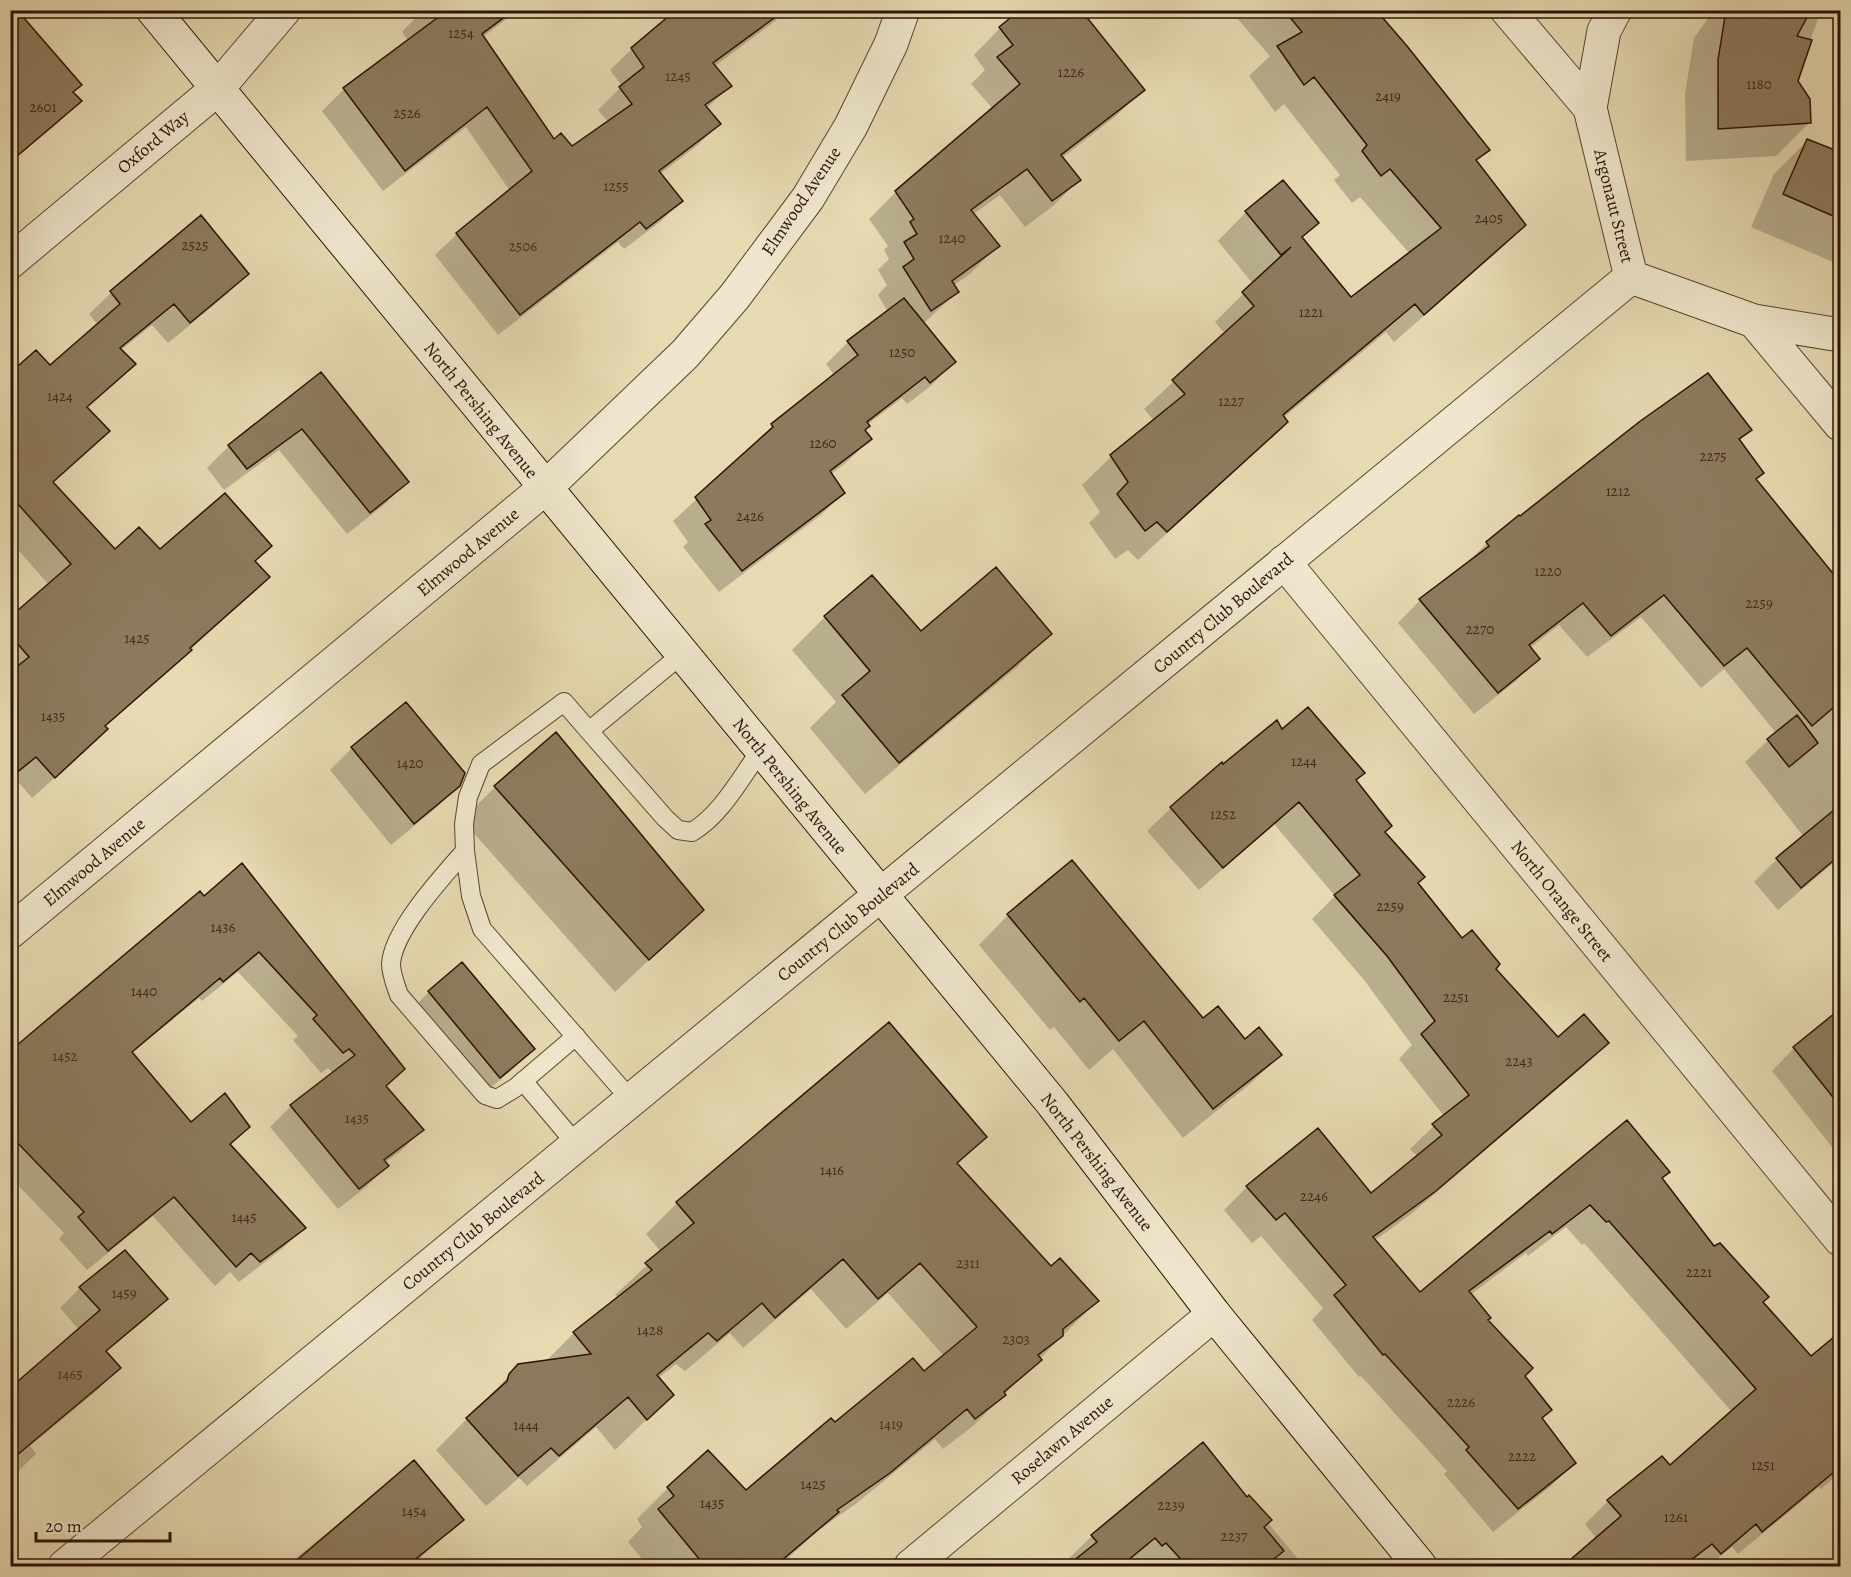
<svg xmlns="http://www.w3.org/2000/svg" width="1851" height="1577" viewBox="0 0 1851 1577" font-family="Alegreya,serif">
<style>
.shadow{fill:#0003}
.building{fill:#8d7a5e;stroke:#2c1103;stroke-width:1.5}
.lines{fill:none;stroke-linecap:round;stroke-linejoin:round}
.service-casing{stroke:#5a432f;stroke-width:20}
.minor-casing{stroke:#5a432f;stroke-width:35}
.tertiary-casing{stroke:#5a432f;stroke-width:35}
.secondary-casing{stroke:#2c1103;stroke-width:35}
.service{stroke:#efe7cd;stroke-width:18}
.minor{stroke:#efe7cd;stroke-width:33}
.tertiary{stroke:#efe7cd;stroke-width:33}
.secondary{stroke:#efe7cd;stroke-width:33}
.labels{text-anchor:middle;stroke-width:6;stroke-linejoin:round;paint-order:stroke}
.number-label{font-size:15px;fill:#442b1a}
.street-label{font-size:18px;fill:#2c1103;stroke:#efe7cd}
</style>
<rect width="100%" height="100%" fill="#e6dab2"/>
<filter id="stains"><feTurbulence type="fractalNoise" baseFrequency=".00333" numOctaves="4"/><feColorMatrix values="0 0 0 0 .2 0 0 0 0 .09 0 0 0 0 .02 0 0 0 .5 -.17"/></filter>
<radialGradient id="worn" r=".72"><stop offset=".6" stop-color="#630" stop-opacity="0"/><stop offset="1" stop-color="#630" stop-opacity=".3"/></radialGradient>
<!-- shadow -->
<path class="shadow" d="M 10,10 L 80,85 L 72,93 L 80,101 L 58,123 L 10,163 Z
M 423,10 L 518,10 L 483,37 L 554,141 L 572,148 L 609,123 L 598,110 L 622,86 L 610,70 L 632,49 L 675,13 L 673,10 L 786,10 L 775,21 L 714,67 L 730,86 L 706,109 L 719,124 L 698,145 L 660,174 L 681,201 L 660,222 L 624,249 L 618,242 L 498,335 L 435,255 L 457,234 L 510,191 L 466,127 L 383,191 L 322,111 L 344,89 L 408,41 L 402,32 Z
M 1230,10 L 1375,10 L 1488,150 L 1476,162 L 1524,224 L 1496,253 L 1394,342 L 1386,332 L 1283,418 L 1286,422 L 1257,450 L 1138,560 L 1128,550 L 1115,559 L 1089,523 L 1100,512 L 1082,485 L 1111,457 L 1154,421 L 1144,409 L 1225,334 L 1215,322 L 1253,284 L 1218,241 L 1246,212 L 1317,223 L 1301,238 L 1351,299 L 1410,254 L 1360,197 L 1352,203 L 1334,180 L 1340,175 L 1284,104 L 1275,112 L 1249,76 L 1270,56 Z
M 1714,10 L 1821,10 L 1796,81 L 1809,123 L 1776,156 L 1686,161 L 1685,94 L 1694,38 Z
M 1000,28 L 1143,90 L 1116,116 L 1062,158 L 1079,180 L 1053,206 L 1025,227 L 1000,195 L 972,215 L 998,246 L 971,273 L 953,286 L 957,292 L 923,324 L 954,362 L 932,385 L 907,404 L 902,398 L 867,425 L 864,431 L 870,439 L 848,461 L 830,475 L 843,493 L 821,515 L 719,592 L 683,547 L 688,542 L 673,521 L 751,449 L 772,426 L 835,376 L 826,364 L 848,342 L 888,312 L 878,295 L 887,285 L 878,270 L 889,259 L 884,250 L 888,246 L 869,219 L 896,192 L 993,109 L 971,84 L 985,70 L 974,55 Z
M 1807,141 L 1840,153 L 1840,265 L 1751,227 L 1774,174 Z
M 201,217 L 247,274 L 225,296 L 168,343 L 152,325 L 121,350 L 112,385 L 86,408 L 86,452 L 52,483 L 115,551 L 160,551 L 254,562 L 268,577 L 168,671 L 104,727 L 106,729 L 85,751 L 32,798 L 14,777 L 10,780 L 10,619 L 49,585 L 10,541 L 10,375 L 50,367 L 98,325 L 89,314 L 111,293 Z
M 320,374 L 407,482 L 385,504 L 347,534 L 279,450 L 224,490 L 207,468 L 229,446 Z
M 1750,430 L 1739,442 L 1755,480 L 1840,594 L 1840,875 L 1832,864 L 1778,910 L 1754,882 L 1777,859 L 1804,837 L 1745,762 L 1776,733 L 1724,669 L 1701,688 L 1641,617 L 1587,657 L 1559,625 L 1530,648 L 1538,658 L 1516,681 L 1474,714 L 1398,623 L 1420,600 L 1464,566 L 1487,543 L 1519,517 Z
M 872,577 L 920,633 L 1050,634 L 1017,667 L 865,794 L 810,728 L 836,702 L 792,650 L 825,617 Z
M 1281,731 L 1355,781 L 1384,832 L 1417,884 L 1461,940 L 1494,969 L 1558,1039 L 1607,1043 L 1584,1066 L 1411,1214 L 1374,1241 L 1420,1295 L 1627,1122 L 1660,1179 L 1714,1248 L 1810,1358 L 1834,1338 L 1840,1346 L 1840,1473 L 1821,1489 L 1819,1487 L 1738,1554 L 1732,1547 L 1708,1566 L 1565,1566 L 1597,1539 L 1585,1524 L 1608,1501 L 1670,1467 L 1732,1412 L 1584,1243 L 1582,1245 L 1566,1227 L 1528,1256 L 1526,1253 L 1470,1295 L 1523,1376 L 1541,1419 L 1574,1463 L 1551,1486 L 1493,1532 L 1444,1474 L 1447,1471 L 1361,1376 L 1359,1377 L 1312,1320 L 1323,1308 L 1261,1236 L 1252,1243 L 1224,1210 L 1247,1187 L 1371,1195 L 1418,1157 L 1410,1149 L 1444,1116 L 1399,1059 L 1412,1045 L 1364,980 L 1312,919 L 1335,896 L 1274,824 L 1199,890 L 1147,831 L 1171,808 L 1221,765 L 1223,766 Z
M 556,734 L 702,910 L 615,992 L 462,820 L 495,787 Z
M 352,748 L 459,785 L 436,808 L 391,845 L 330,770 Z
M 241,866 L 385,1087 L 422,1130 L 401,1151 L 384,1163 L 387,1166 L 366,1187 L 338,1209 L 270,1127 L 291,1106 L 333,1074 L 328,1068 L 321,1073 L 293,1040 L 298,1036 L 238,972 L 202,1001 L 199,998 L 131,1054 L 190,1124 L 249,1127 L 230,1146 L 304,1228 L 283,1248 L 239,1282 L 230,1272 L 215,1286 L 153,1216 L 87,1270 L 59,1239 L 64,1233 L 10,1177 L 10,1051 L 204,898 Z
M 1008,915 L 1203,1020 L 1245,1042 L 1280,1055 L 1250,1084 L 1183,1138 L 1113,1049 L 1089,1070 L 1054,1027 L 1050,1030 L 979,945 Z
M 462,964 L 533,1049 L 511,1071 L 477,1099 L 407,1014 L 429,992 Z
M 1840,1011 L 1840,1157 L 1772,1071 L 1794,1048 Z
M 985,1137 L 957,1165 L 1051,1268 L 1097,1301 L 973,1426 L 943,1449 L 935,1439 L 857,1503 L 819,1530 L 780,1565 L 779,1564 L 776,1566 L 648,1566 L 628,1542 L 642,1527 L 637,1519 L 668,1488 L 746,1493 L 834,1424 L 923,1373 L 944,1356 L 888,1293 L 846,1329 L 811,1289 L 743,1348 L 730,1333 L 685,1371 L 676,1364 L 658,1378 L 672,1395 L 615,1450 L 596,1427 L 527,1486 L 519,1478 L 486,1506 L 436,1450 L 519,1366 L 545,1362 L 574,1333 L 618,1298 L 615,1295 L 661,1252 L 646,1234 L 677,1203 Z
M 80,1288 L 166,1299 L 146,1319 L 106,1352 L 119,1368 L 99,1389 L 30,1446 L 36,1454 L 10,1479 L 10,1390 L 79,1330 L 60,1308 Z
M 462,1520 L 411,1566 L 286,1566 L 331,1530 L 333,1532 Z
M 1268,1523 L 1304,1566 L 1136,1566 L 1131,1560 L 1123,1566 L 1069,1566 L 1072,1564 L 1068,1559 L 1092,1536 Z"/>
<!-- building -->
<path class="building" d="M 10,10 L 17,10 L 82,85 L 73,92 L 82,101 L 10,162 Z
M 448,10 L 514,10 L 482,34 L 554,139 L 561,133 L 572,146 L 632,104 L 619,87 L 644,67 L 631,48 L 676,10 L 785,10 L 713,63 L 732,86 L 705,105 L 721,124 L 659,171 L 683,201 L 646,229 L 640,222 L 520,315 L 456,233 L 532,171 L 487,107 L 405,171 L 343,88 Z
M 1020,10 L 1081,10 L 1145,90 L 1061,155 L 1081,180 L 1052,201 L 1027,169 L 971,210 L 1000,246 L 952,281 L 959,292 L 931,311 L 903,267 L 914,259 L 904,242 L 917,234 L 910,222 L 914,219 L 895,191 L 1020,84 L 997,57 L 1013,45 L 999,27 Z
M 1284,10 L 1376,10 L 1407,46 L 1490,150 L 1476,160 L 1526,225 L 1424,315 L 1415,304 L 1283,415 L 1288,422 L 1167,532 L 1157,522 L 1145,531 L 1117,494 L 1128,482 L 1110,455 L 1185,394 L 1172,380 L 1254,306 L 1242,292 L 1291,247 L 1281,255 L 1245,211 L 1283,180 L 1319,223 L 1302,237 L 1351,297 L 1441,228 L 1390,169 L 1381,176 L 1362,151 L 1367,145 L 1314,77 L 1304,85 L 1277,46 L 1302,32 Z
M 1726,10 L 1811,10 L 1797,36 L 1812,40 L 1798,81 L 1810,99 L 1811,123 L 1718,129 L 1718,60 Z
M 1807,139 L 1840,152 L 1840,219 L 1783,194 Z
M 201,215 L 249,274 L 190,323 L 174,304 L 120,348 L 136,364 L 87,407 L 110,431 L 53,482 L 115,549 L 139,527 L 160,549 L 225,493 L 272,546 L 255,561 L 270,577 L 190,648 L 192,650 L 105,726 L 108,729 L 55,778 L 36,757 L 10,778 L 10,672 L 29,657 L 10,635 L 10,617 L 71,564 L 10,495 L 10,373 L 36,350 L 50,365 L 120,304 L 110,291 Z
M 904,298 L 956,362 L 930,383 L 925,377 L 867,422 L 870,426 L 865,430 L 872,439 L 830,471 L 845,493 L 742,571 L 705,524 L 711,520 L 695,497 L 773,427 L 771,424 L 858,355 L 847,341 Z
M 321,372 L 409,482 L 370,513 L 302,429 L 247,469 L 228,445 Z
M 1708,373 L 1752,430 L 1739,439 L 1764,473 L 1756,479 L 1840,582 L 1840,702 L 1812,726 L 1747,648 L 1724,666 L 1664,595 L 1611,636 L 1583,603 L 1529,645 L 1540,659 L 1498,693 L 1419,599 L 1489,546 L 1486,542 L 1519,515 L 1520,516 L 1639,422 Z
M 996,567 L 1052,634 L 899,763 L 842,695 L 870,671 L 824,616 L 872,575 L 921,631 Z
M 406,702 L 465,773 L 460,786 L 414,824 L 351,747 Z
M 1308,707 L 1365,773 L 1356,780 L 1392,826 L 1385,832 L 1425,877 L 1418,883 L 1462,938 L 1472,930 L 1500,964 L 1496,969 L 1558,1037 L 1584,1014 L 1609,1043 L 1436,1191 L 1373,1237 L 1420,1292 L 1627,1120 L 1670,1172 L 1662,1178 L 1714,1246 L 1720,1243 L 1769,1297 L 1763,1302 L 1811,1356 L 1840,1332 L 1840,1467 L 1762,1532 L 1756,1524 L 1721,1554 L 1712,1544 L 1683,1566 L 1563,1566 L 1621,1516 L 1607,1500 L 1662,1456 L 1670,1465 L 1756,1389 L 1609,1221 L 1606,1222 L 1590,1205 L 1552,1234 L 1550,1231 L 1469,1291 L 1491,1318 L 1488,1320 L 1533,1368 L 1525,1376 L 1552,1410 L 1542,1418 L 1576,1463 L 1518,1509 L 1466,1450 L 1469,1447 L 1385,1354 L 1383,1355 L 1334,1295 L 1346,1285 L 1285,1213 L 1276,1220 L 1246,1186 L 1318,1128 L 1371,1193 L 1442,1135 L 1432,1124 L 1469,1095 L 1421,1034 L 1435,1021 L 1387,956 L 1334,895 L 1360,875 L 1299,802 L 1223,868 L 1170,807 L 1222,762 L 1223,764 L 1277,720 L 1282,729 Z
M 1797,715 L 1818,743 L 1789,767 L 1767,739 Z
M 556,732 L 704,910 L 649,960 L 494,786 Z
M 1840,805 L 1840,855 L 1801,888 L 1776,858 Z
M 1072,860 L 1203,1018 L 1218,1006 L 1245,1039 L 1259,1027 L 1282,1055 L 1213,1109 L 1144,1021 L 1119,1041 L 1084,998 L 1080,1002 L 1007,914 Z
M 242,863 L 405,1069 L 386,1086 L 424,1130 L 384,1160 L 389,1166 L 359,1189 L 290,1105 L 355,1055 L 349,1049 L 343,1053 L 313,1019 L 317,1015 L 259,952 L 223,982 L 220,978 L 132,1052 L 191,1122 L 225,1093 L 250,1127 L 230,1144 L 306,1228 L 260,1262 L 251,1253 L 236,1267 L 174,1197 L 108,1251 L 78,1217 L 84,1212 L 10,1135 L 10,1051 L 200,891 L 204,896 Z
M 462,962 L 535,1049 L 500,1078 L 428,991 Z
M 1840,1009 L 1840,1106 L 1793,1047 Z
M 889,1022 L 987,1137 L 957,1163 L 1051,1266 L 1060,1258 L 1099,1301 L 1063,1329 L 1063,1336 L 1038,1355 L 1042,1360 L 1004,1392 L 1006,1395 L 975,1419 L 967,1409 L 890,1473 L 837,1510 L 839,1512 L 775,1566 L 705,1566 L 658,1509 L 674,1496 L 667,1487 L 708,1450 L 746,1490 L 831,1418 L 835,1422 L 913,1358 L 924,1371 L 977,1327 L 920,1263 L 878,1299 L 843,1259 L 775,1318 L 762,1303 L 717,1341 L 708,1333 L 657,1375 L 674,1395 L 647,1420 L 628,1397 L 559,1456 L 551,1448 L 518,1476 L 466,1418 L 507,1381 L 509,1374 L 518,1364 L 591,1354 L 573,1332 L 652,1270 L 645,1263 L 694,1223 L 676,1202 Z
M 125,1250 L 168,1299 L 106,1351 L 121,1368 L 10,1461 L 10,1388 L 100,1310 L 79,1287 Z
M 1203,1442 L 1247,1497 L 1249,1495 L 1272,1520 L 1264,1527 L 1284,1551 L 1265,1566 L 1187,1566 L 1166,1543 L 1162,1546 L 1155,1538 L 1121,1566 L 1067,1566 L 1097,1542 L 1091,1535 Z
M 414,1460 L 464,1520 L 407,1566 L 290,1566 Z"/>
<g class="lines">
<!-- service casing -->
<g class="service-casing">
<path id="service" d="M 589,731 L 665,818 L 678,830 L 692,832 C 722,814 741,777 761,750
M 465,851 C 443,876 393,930 391,964 C 391,974 396,986 399,995 L 485,1095 L 497,1099 L 515,1088 L 576,1036
M 523,1081 L 577,1145
M 631,1100 L 482,929 L 471,896 L 465,851 L 464,824 L 468,797 L 481,764 L 564,702 L 589,731 L 681,655"/>
</g>
<!-- minor casing -->
<g class="minor-casing">
<path id="minor" d="M 1507,10 L 1590,108 L 1631,277 L 1754,321 L 1840,424
M 1590,108 L 1604,31 L 1615,10
M 10,262 L 217,89 L 284,10
M 1754,321 L 1840,335
M 1284,562 L 1840,1239
M 10,932 L 545,488 L 685,354 L 735,296 L 808,198 L 851,126 L 891,44 L 903,10
M 911,1566 L 1214,1314"/>
</g>
<!-- tertiary casing -->
<g class="tertiary-casing">
<path id="tertiary" d="M 65,1566 L 1631,277"/>
</g>
<!-- secondary casing -->
<g class="secondary-casing">
<path id="secondary" d="M 153,10 L 1053,1104 L 1214,1314 L 1420,1566"/>
</g>
<!-- service -->
<use href="#service" class="service"/>
<!-- minor -->
<use href="#minor" class="minor"/>
<!-- tertiary -->
<use href="#tertiary" class="tertiary"/>
<!-- secondary -->
<use href="#secondary" class="secondary"/>
</g>
<g class="labels">
<!-- number labels -->
<g class="number-label">
<text x="461" y="38">1254</text>
<text x="1071" y="77">1226</text>
<text x="678" y="81">1245</text>
<text x="1759" y="89">1180</text>
<text x="1388" y="101">2419</text>
<text x="43" y="112">2601</text>
<text x="407" y="118">2526</text>
<text x="616" y="191">1255</text>
<text x="1489" y="223">2405</text>
<text x="952" y="243">1240</text>
<text x="195" y="250">2525</text>
<text x="523" y="251">2506</text>
<text x="1311" y="317">1221</text>
<text x="902" y="357">1250</text>
<text x="60" y="401">1424</text>
<text x="1231" y="406">1227</text>
<text x="823" y="448">1260</text>
<text x="1713" y="461">2275</text>
<text x="1618" y="496">1212</text>
<text x="750" y="521">2426</text>
<text x="1548" y="576">1220</text>
<text x="1759" y="608">2259</text>
<text x="1480" y="634">2270</text>
<text x="137" y="643">1425</text>
<text x="53" y="721">1435</text>
<text x="1304" y="766">1244</text>
<text x="410" y="768">1420</text>
<text x="1223" y="819">1252</text>
<text x="1390" y="911">2259</text>
<text x="223" y="932">1436</text>
<text x="144" y="996">1440</text>
<text x="1456" y="1002">2251</text>
<text x="65" y="1061">1452</text>
<text x="1519" y="1066">2243</text>
<text x="357" y="1123">1435</text>
<text x="832" y="1175">1416</text>
<text x="1314" y="1201">2246</text>
<text x="244" y="1222">1445</text>
<text x="968" y="1268">2311</text>
<text x="1699" y="1277">2221</text>
<text x="124" y="1298">1459</text>
<text x="650" y="1335">1428</text>
<text x="1016" y="1344">2303</text>
<text x="70" y="1379">1465</text>
<text x="1461" y="1407">2226</text>
<text x="891" y="1429">1419</text>
<text x="526" y="1430">1444</text>
<text x="1522" y="1461">2222</text>
<text x="1763" y="1470">1251</text>
<text x="813" y="1489">1425</text>
<text x="712" y="1508">1435</text>
<text x="1171" y="1510">2239</text>
<text x="414" y="1516">1454</text>
<text x="1676" y="1522">1261</text>
<text x="1234" y="1541">2237</text>
</g>
<!-- street labels -->
<g class="street-label">
<text transform="translate(153 142) rotate(-40)" y="6">Oxford Way</text>
<text transform="translate(801 201) rotate(-56)" y="6">Elmwood Avenue</text>
<text transform="translate(1614 206) rotate(76)" y="6">Argonaut Street</text>
<text transform="translate(481 410) rotate(51)" y="6">North Pershing Avenue</text>
<text transform="translate(468 552) rotate(-40)" y="6">Elmwood Avenue</text>
<text transform="translate(1223 613) rotate(-40)" y="6">Country Club Boulevard</text>
<text transform="translate(790 786) rotate(51)" y="6">North Pershing Avenue</text>
<text transform="translate(94 862) rotate(-40)" y="6">Elmwood Avenue</text>
<text transform="translate(1562 901) rotate(51)" y="6">North Orange Street</text>
<text transform="translate(848 922) rotate(-39)" y="6">Country Club Boulevard</text>
<text transform="translate(1097 1162) rotate(52)" y="6">North Pershing Avenue</text>
<text transform="translate(473 1231) rotate(-39)" y="6">Country Club Boulevard</text>
<text transform="translate(1062 1440) rotate(-40)" y="6">Roselawn Avenue</text>
</g>
</g>
<!-- margin -->
<rect width="1851" height="1577" fill="none" stroke="#e6dab2" stroke-width="36"/>
<rect x="12" y="12" width="1827" height="1553" fill="none" stroke="#2c1103" stroke-width="3"/>
<rect x="18" y="18" width="1815" height="1541" fill="none" stroke="#2c1103" stroke-width="1.5"/>
<!-- scale -->
<path d="M36 1532v9h134v-9" fill="none" stroke="#2c1103" stroke-width="3"/>
<text x="45" y="1532" font-size="18" fill="#2c1103" stroke="#efe7cd" stroke-width="4.5" paint-order="stroke">20 m</text>
<rect width="100%" height="100%" filter="url(#stains)"/>
<rect width="100%" height="100%" fill="url(#worn)"/>
</svg>
